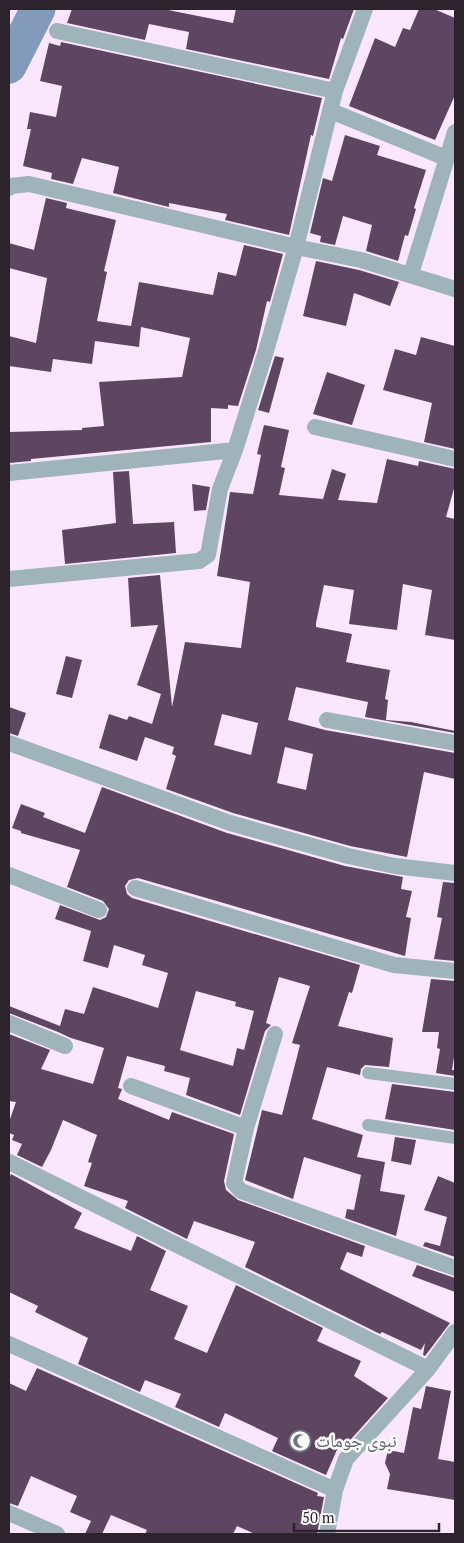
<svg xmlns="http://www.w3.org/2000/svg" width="464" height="1543" viewBox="0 0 464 1543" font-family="'PT Serif','Noto Naskh Arabic',serif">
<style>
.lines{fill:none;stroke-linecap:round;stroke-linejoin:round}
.river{stroke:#829bbb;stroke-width:35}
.building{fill:#5e4561;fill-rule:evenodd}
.pedestrian{stroke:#9fb3ba;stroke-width:12}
.minor{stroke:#9fb3ba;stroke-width:16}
.labels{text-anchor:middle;stroke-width:5;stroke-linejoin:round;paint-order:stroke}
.worship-label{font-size:18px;fill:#5b616d;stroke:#fbfbfb;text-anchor:start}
</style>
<rect width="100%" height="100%" fill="#fbe7fd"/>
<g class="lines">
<!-- river -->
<path class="river" d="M 9,66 L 38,9"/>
</g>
<!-- building -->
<path class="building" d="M 72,9 L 163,9 L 233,23 L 236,9 L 354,9 L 343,39 L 341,38 L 329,79 L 186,49 L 189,32 L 149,24 L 145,40 L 67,23 Z
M 419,9 L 434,9 L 455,18 L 455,95 L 435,140 L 349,106 L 375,38 L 395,47 L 403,28 L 410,30 Z
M 61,42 L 322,98 L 313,136 L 311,135 L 289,235 L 225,220 L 227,214 L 169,203 L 169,207 L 113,193 L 119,167 L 82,158 L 73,184 L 51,179 L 52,173 L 23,166 L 31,129 L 27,129 L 30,112 L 56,117 L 62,86 L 40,81 L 49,43 L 60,46 Z
M 345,135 L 380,146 L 377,155 L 426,170 L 414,208 L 416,209 L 408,236 L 405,235 L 398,261 L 366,251 L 372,225 L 343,216 L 335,245 L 320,242 L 321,236 L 310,233 L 323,178 L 332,181 Z
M 46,198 L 67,203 L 66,208 L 116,220 L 104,271 L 107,272 L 97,321 L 131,326 L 139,282 L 213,295 L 218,272 L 236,276 L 244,245 L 283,254 L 270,302 L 267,301 L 256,350 L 238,406 L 228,405 L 228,409 L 211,408 L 211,442 L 31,459 L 31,461 L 9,463 L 9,432 L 82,430 L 82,428 L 104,426 L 99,382 L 182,377 L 190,338 L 141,327 L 139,347 L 95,341 L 92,364 L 53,359 L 51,372 L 9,366 L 9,336 L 36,343 L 47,278 L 9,268 L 9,243 L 34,250 Z
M 316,261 L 359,270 L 399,282 L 390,306 L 354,293 L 346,326 L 303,316 Z
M 421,337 L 455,346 L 455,449 L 424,442 L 432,403 L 383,390 L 395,349 L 416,355 Z
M 275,356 L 284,358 L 269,413 L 258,410 Z
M 327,372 L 365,385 L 352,425 L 313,414 Z
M 264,425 L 289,430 L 281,467 L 285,468 L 279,495 L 323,499 L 332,469 L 346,474 L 338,500 L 377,503 L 387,459 L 418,466 L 419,461 L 455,469 L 455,485 L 446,517 L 455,519 L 455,640 L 425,635 L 432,590 L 403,584 L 397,630 L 349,624 L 354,590 L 324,585 L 316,623 L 316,627 L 352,634 L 346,662 L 390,670 L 385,699 L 388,700 L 386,720 L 411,722 L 455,731 L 455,733 L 365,717 L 368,702 L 296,687 L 288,720 L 325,730 L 455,753 L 455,779 L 424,772 L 407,857 L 350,846 L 233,813 L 166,789 L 176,756 L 172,754 L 174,747 L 145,737 L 137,761 L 99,748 L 109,714 L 127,720 L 129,716 L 152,724 L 161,694 L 137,685 L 158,625 L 131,627 L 128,578 L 160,575 L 172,707 L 185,642 L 241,648 L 250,582 L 217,576 L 230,492 L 253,494 L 261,455 L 257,454 ZM 222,714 L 258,723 L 251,755 L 214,745 ZM 285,747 L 313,754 L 306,790 L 277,783 Z
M 129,471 L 133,524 L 174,522 L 176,553 L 65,564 L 62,530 L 116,523 L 113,472 Z
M 192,484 L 210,487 L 206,510 L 194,511 Z
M 66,656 L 82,660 L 72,698 L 56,694 Z
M 9,707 L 26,713 L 18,736 L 9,733 Z
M 102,787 L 227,833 L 345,866 L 403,877 L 401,889 L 412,891 L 406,917 L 411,918 L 405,956 L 138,878 L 129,880 L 125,886 L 127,894 L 132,898 L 360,965 L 352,993 L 349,992 L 338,1026 L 393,1038 L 389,1067 L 365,1065 L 361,1069 L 360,1075 L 327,1067 L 312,1119 L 363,1135 L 357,1157 L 385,1162 L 380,1191 L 405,1195 L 396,1236 L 345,1218 L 347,1209 L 354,1210 L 361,1175 L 304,1157 L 293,1199 L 245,1180 L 262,1110 L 282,1115 L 300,1045 L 292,1043 L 310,986 L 279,977 L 266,1023 L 271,1025 L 265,1031 L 240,1115 L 186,1095 L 190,1078 L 164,1071 L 165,1066 L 127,1056 L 118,1088 L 122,1089 L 118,1099 L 169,1120 L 172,1112 L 234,1134 L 224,1181 L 226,1190 L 238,1200 L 365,1246 L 362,1257 L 347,1252 L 340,1269 L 450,1323 L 425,1356 L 423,1355 L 425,1343 L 421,1350 L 382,1332 L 380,1334 L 245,1267 L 255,1242 L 194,1221 L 187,1239 L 125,1208 L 128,1201 L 84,1186 L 92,1163 L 88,1162 L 97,1135 L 63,1120 L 51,1150 L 42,1167 L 17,1155 L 22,1144 L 12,1140 L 14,1135 L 9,1133 L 9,1122 L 16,1102 L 9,1101 L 9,1034 L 50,1050 L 41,1069 L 93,1084 L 104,1048 L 71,1038 L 58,1032 L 59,1029 L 58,1032 L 9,1013 L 9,1006 L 60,1026 L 65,1009 L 84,1014 L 93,987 L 158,1008 L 168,973 L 142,965 L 145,955 L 114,945 L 108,968 L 83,961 L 91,931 L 55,919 L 60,905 L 100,920 L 106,917 L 109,909 L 103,901 L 67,887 L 80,850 L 21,833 L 21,831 L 12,828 L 21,804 L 45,813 L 43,817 L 85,833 ZM 196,991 L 236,1002 L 235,1006 L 254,1011 L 244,1050 L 237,1048 L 233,1066 L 180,1050 Z
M 443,882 L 455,883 L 455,961 L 434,959 L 442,918 L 437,917 Z
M 431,979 L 455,981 L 455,1051 L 452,1070 L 455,1070 L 455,1076 L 436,1073 L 440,1049 L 437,1048 L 439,1032 L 422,1032 Z
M 392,1084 L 455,1092 L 455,1130 L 385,1119 Z
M 395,1137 L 416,1140 L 411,1165 L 391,1161 Z
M 11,1174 L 82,1213 L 74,1228 L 131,1251 L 137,1236 L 166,1251 L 150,1290 L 188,1306 L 174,1339 L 207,1353 L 236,1285 L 323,1328 L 317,1341 L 361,1361 L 354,1376 L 388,1398 L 344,1447 L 339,1445 L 326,1475 L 272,1451 L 278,1438 L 225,1413 L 219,1427 L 175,1407 L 181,1394 L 145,1380 L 140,1392 L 78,1364 L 88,1338 L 35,1312 L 38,1306 L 9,1292 L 9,1179 Z
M 438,1176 L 455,1183 L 455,1257 L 423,1246 L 425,1242 L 440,1246 L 447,1217 L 424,1210 Z
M 417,1265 L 455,1278 L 455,1292 L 412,1276 Z
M 37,1368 L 318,1493 L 317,1496 L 324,1497 L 317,1534 L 255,1534 L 237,1526 L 233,1534 L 145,1534 L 147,1530 L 111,1515 L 102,1534 L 85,1534 L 91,1521 L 70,1512 L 77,1496 L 31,1476 L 18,1506 L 9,1503 L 9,1383 L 26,1391 Z
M 426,1386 L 451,1391 L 438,1459 L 455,1462 L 455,1500 L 387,1489 L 390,1474 L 385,1463 L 388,1450 L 404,1453 L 413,1407 L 421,1409 Z"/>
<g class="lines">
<!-- pedestrian -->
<path class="pedestrian" d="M 368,1073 L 455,1084
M 368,1125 L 455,1138"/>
<!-- minor -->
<path class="minor" d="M 57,31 L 335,91
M 331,111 L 446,158
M 9,188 L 11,186 L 29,184 L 296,247 L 361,260 L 455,289
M 411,274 L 455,132
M 315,427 L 455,459
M 9,473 L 235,450
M 9,579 L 199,561 L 208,555 L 220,489 L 235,450 L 266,351 L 296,247 L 335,91 L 365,9
M 327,720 L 455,743
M 9,743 L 230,823 L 348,856 L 395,866 L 455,873
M 9,875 L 99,910
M 135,888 L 394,965 L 455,971
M 9,1023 L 65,1046
M 275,1034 L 246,1128 L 234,1183 L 241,1191 L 455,1268
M 131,1086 L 246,1128
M 9,1162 L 428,1369
M 9,1344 L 335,1490
M 9,1513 L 57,1534
M 327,1534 L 335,1490 L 346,1459 L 428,1369 L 455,1332"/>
</g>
<!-- icons -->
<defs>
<g id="mosque-ring" transform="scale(1.125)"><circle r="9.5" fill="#fbfbfb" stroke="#6b7280" stroke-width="1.5"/><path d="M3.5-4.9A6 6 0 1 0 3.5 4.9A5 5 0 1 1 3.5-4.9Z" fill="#6b7280"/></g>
</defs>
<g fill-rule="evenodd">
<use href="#mosque-ring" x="300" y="1441"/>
</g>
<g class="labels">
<!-- worship labels -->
<g class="worship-label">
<text x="316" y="1447">نبوی جومات</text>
</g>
</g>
<!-- border -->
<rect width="464" height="1543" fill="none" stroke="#2c232d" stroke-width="20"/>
<!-- scale -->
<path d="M294 1523v8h145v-8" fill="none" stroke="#2c232d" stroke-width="2.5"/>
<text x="302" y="1523" font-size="15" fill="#2c232d" stroke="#fbfbfb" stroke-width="4" paint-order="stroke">50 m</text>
</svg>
